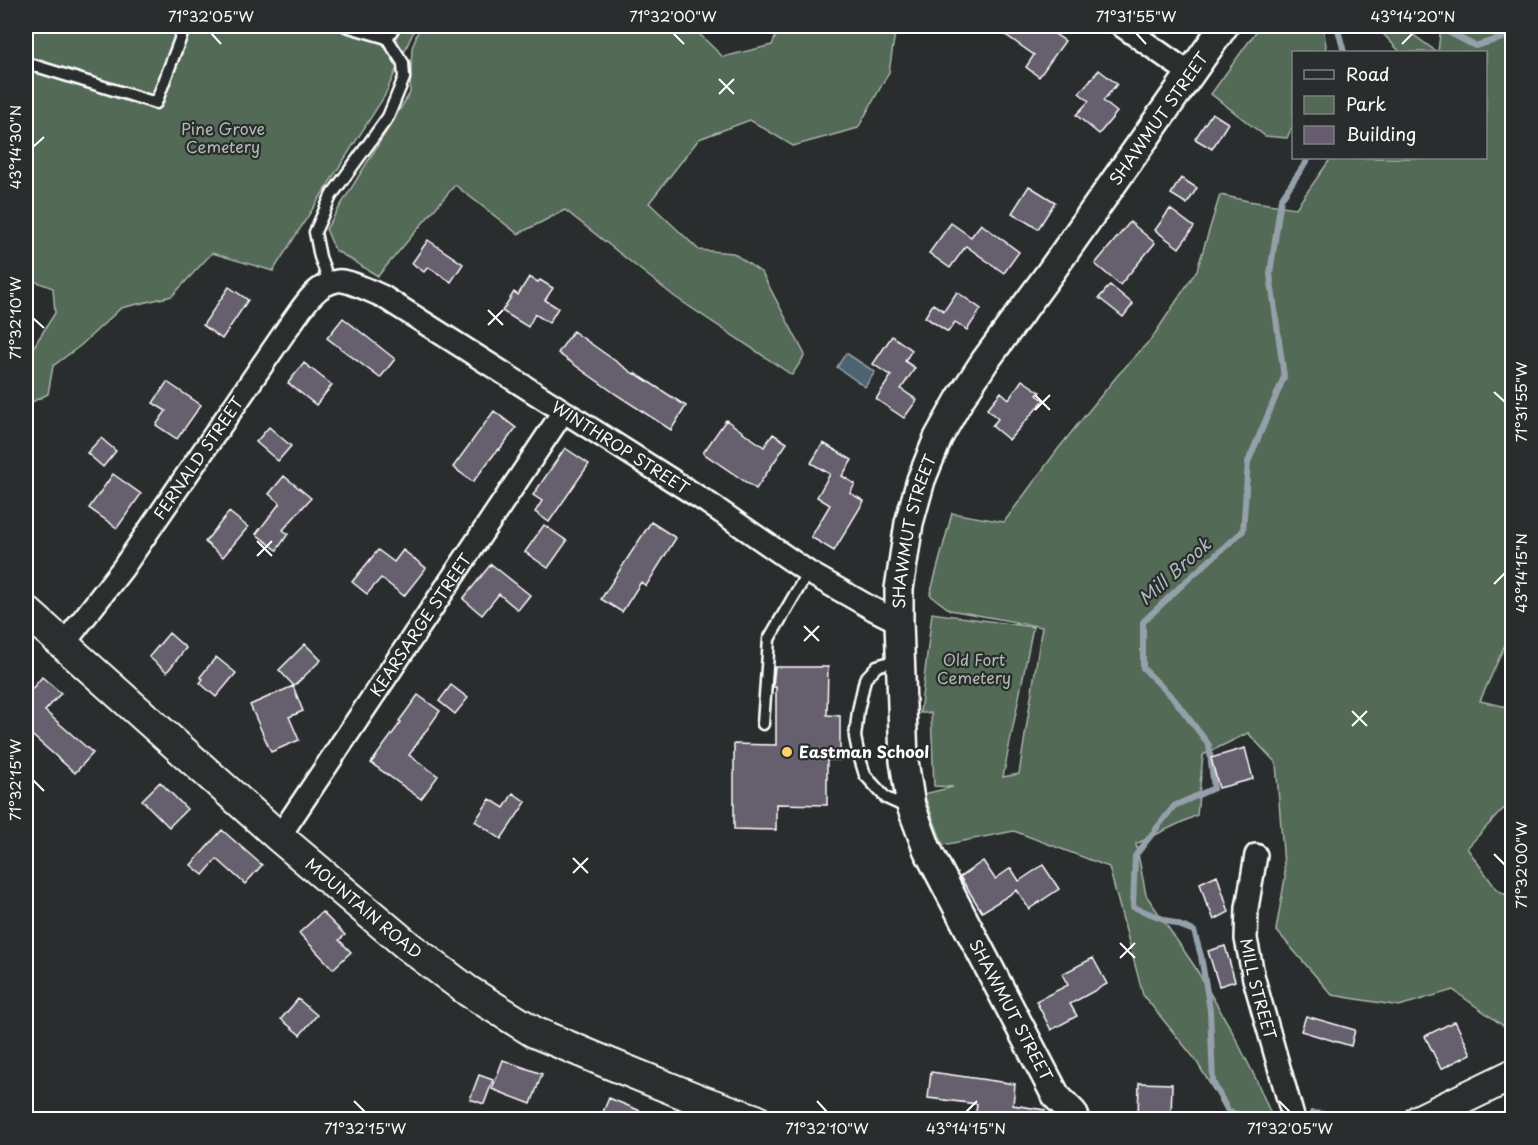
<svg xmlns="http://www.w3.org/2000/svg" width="1538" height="1145" viewBox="0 0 1538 1145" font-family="'Playpen Sans',sans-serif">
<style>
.green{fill:#536a57;stroke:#a9b4ab;stroke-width:1.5}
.water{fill:#4e6372;stroke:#95a1aa;stroke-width:1.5}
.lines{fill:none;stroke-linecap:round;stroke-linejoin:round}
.stream{stroke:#95a1aa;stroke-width:6}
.building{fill:#665e6e;stroke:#fff;stroke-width:1.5}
.service-casing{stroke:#fff;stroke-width:15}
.minor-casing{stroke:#fff;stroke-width:26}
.tertiary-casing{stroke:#fff;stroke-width:32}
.secondary-casing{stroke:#fff;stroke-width:34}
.service{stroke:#2a2d2e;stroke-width:10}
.minor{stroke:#2a2d2e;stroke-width:21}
.tertiary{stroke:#2a2d2e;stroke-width:27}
.secondary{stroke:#2a2d2e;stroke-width:30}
.ticks{fill:none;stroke:#fff;stroke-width:2}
.poi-dot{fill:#ffd166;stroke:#2a2d2e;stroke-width:2}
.labels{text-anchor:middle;stroke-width:4.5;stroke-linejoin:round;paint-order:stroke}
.street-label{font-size:16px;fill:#fff;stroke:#2a2d2e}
.park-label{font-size:16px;fill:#b2bcb3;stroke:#2a2d2e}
.poi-label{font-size:16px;font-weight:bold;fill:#fff;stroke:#2a2d2e;text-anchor:start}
.water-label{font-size:18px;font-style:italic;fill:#afb9c0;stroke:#2a2d2e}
.neatline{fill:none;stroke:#fff;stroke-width:2}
.ticks-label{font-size:15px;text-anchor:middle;fill:#fff}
</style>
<rect width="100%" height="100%" fill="#2a2d2e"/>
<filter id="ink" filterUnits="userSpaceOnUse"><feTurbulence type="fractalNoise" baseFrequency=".0167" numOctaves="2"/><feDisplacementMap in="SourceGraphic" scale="12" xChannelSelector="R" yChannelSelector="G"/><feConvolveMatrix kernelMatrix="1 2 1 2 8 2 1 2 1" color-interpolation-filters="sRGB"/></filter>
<g filter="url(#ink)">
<!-- green -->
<path class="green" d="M 26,26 L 416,26 L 384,97 L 273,271 L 212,253 L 172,296 L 121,308 L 80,346 L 53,366 L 48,394 L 26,405 L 26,359 L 55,313 L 53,288 L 26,278 Z
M 420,26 L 691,26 L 723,57 L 772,45 L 780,26 L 896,26 L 889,72 L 858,128 L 793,146 L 750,120 L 699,139 L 649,203 L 699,250 L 733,253 L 762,273 L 805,355 L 792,375 L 675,297 L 565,210 L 518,234 L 455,185 L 378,276 L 335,250 L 326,229 L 410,93 L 412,48 Z
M 1260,26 L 1323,26 L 1326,46 L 1324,52 L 1294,52 L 1293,125 L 1287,138 L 1265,136 L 1211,94 Z
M 1376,26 L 1401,26 L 1437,52 L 1400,52 Z
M 1441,26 L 1512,26 L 1512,629 L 1480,701 L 1512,708 L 1512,804 L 1502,810 L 1467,848 L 1497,890 L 1512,898 L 1512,1032 L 1453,990 L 1399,1006 L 1332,995 L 1276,930 L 1285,878 L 1276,763 L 1248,733 L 1203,755 L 1197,815 L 1136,844 L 1146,895 L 1195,967 L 1232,1031 L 1256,1079 L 1273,1119 L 1231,1119 L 1195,1059 L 1143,995 L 1109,867 L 1014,831 L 943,845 L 924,794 L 953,787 L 934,786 L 931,713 L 920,713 L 932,613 L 1033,627 L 1003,777 L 1019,774 L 1042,627 L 950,610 L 930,595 L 952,513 L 1004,522 L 1058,449 L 1117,376 L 1152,338 L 1197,270 L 1220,195 L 1248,201 L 1296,208 L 1331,158 L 1486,158 L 1486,52 L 1438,52 Z"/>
<!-- water -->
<path class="water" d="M 846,353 L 875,372 L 865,387 L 837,367 Z"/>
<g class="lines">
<!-- stream -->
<path class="stream" d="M 1337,26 L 1344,52
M 1437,26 L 1475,46 L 1512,35
M 1312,1113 L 1335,1115 L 1348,1120
M 1253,1120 L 1228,1111 L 1213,1082 L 1210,1010 L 1201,956 L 1194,931 L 1133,907 L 1135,856 L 1174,806 L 1214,788 L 1209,745 L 1174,699 L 1143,668 L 1143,622 L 1184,583 L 1243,531 L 1248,462 L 1284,377 L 1270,274 L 1281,199 L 1309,158"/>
</g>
<!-- building -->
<path class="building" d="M 993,26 L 1043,26 L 1065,41 L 1039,77 L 1026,67 L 1034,55 Z
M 1099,70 L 1117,84 L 1103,101 L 1117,112 L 1099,134 L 1076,115 L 1089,101 L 1079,93 Z
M 1212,113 L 1228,123 L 1212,149 L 1195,139 Z
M 1181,178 L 1197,188 L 1187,204 L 1171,194 Z
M 1029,186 L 1055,202 L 1038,229 L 1012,213 Z
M 1170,209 L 1194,227 L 1179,248 L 1155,230 Z
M 1130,222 L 1155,243 L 1120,285 L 1095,264 Z
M 951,223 L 971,237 L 981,224 L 1019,252 L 1004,273 L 966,246 L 950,268 L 929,253 Z
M 428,240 L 463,264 L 451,282 L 428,267 L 424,272 L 412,263 Z
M 529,277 L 538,282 L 540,280 L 553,288 L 545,300 L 558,308 L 549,323 L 535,314 L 528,327 L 502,311 L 514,292 L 518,295 Z
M 1110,285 L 1133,304 L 1123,317 L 1099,298 Z
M 229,287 L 248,300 L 222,339 L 203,325 Z
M 957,292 L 981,309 L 967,330 L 955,322 L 948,332 L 925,317 L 933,304 L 944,311 Z
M 343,318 L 395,359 L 380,378 L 327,338 Z
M 573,331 L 634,374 L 635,373 L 686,406 L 671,430 L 617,395 L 558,353 Z
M 892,336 L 912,350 L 905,361 L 915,368 L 901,389 L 917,400 L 904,418 L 876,399 L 891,376 L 873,364 Z
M 304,363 L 332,385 L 316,405 L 288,383 Z
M 1022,380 L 1040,392 L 1037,395 L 1044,400 L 1009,440 L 992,426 L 998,419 L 987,409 L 1001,392 L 1009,399 Z
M 167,382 L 201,405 L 177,439 L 156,425 L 166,411 L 153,403 Z
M 494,411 L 516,428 L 499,450 L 498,449 L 473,482 L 453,467 Z
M 726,420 L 764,447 L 773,434 L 787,443 L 756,489 L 703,453 Z
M 269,427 L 291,446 L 278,461 L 256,442 Z
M 101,438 L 116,451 L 103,467 L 87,453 Z
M 823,443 L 852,460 L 842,476 L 855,484 L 850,493 L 864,501 L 834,551 L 811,537 L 830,505 L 817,497 L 830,474 L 811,463 Z
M 565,448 L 589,464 L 549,522 L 535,512 L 542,501 L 533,495 Z
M 113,474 L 141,494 L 117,528 L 89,508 Z
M 284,476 L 311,498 L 283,530 L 288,534 L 277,550 L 256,534 L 280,503 L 269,494 Z
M 229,512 L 248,527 L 223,557 L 205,542 Z
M 651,522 L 676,538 L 646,586 L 641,582 L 622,612 L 601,599 Z
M 544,525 L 567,541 L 548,568 L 525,552 Z
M 378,550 L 394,562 L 403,550 L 426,568 L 404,596 L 381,578 L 367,594 L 352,582 Z
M 491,564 L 530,595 L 518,610 L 499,594 L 482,615 L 463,599 Z
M 169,633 L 186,648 L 167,672 L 149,657 Z
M 305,644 L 321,660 L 294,686 L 279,670 Z
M 216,657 L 236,673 L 216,697 L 200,683 L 203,679 L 200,677 Z
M 775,667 L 828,667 L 827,715 L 840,716 L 840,760 L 827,760 L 827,805 L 776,804 L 776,830 L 734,829 L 734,744 L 776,745 L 776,687 L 773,687 Z
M 42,677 L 61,693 L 45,711 L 93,753 L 75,773 L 26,730 L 26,696 Z
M 451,685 L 468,698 L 455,714 L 439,701 Z
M 293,686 L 303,711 L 289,717 L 299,740 L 271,752 L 250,705 Z
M 418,695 L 440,711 L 409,755 L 438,776 L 421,799 L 371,763 L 401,722 L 399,721 Z
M 1245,748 L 1253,779 L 1219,788 L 1211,758 Z
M 160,782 L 187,809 L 169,827 L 142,800 Z
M 513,793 L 526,802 L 501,839 L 475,821 L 490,799 L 504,808 Z
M 222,830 L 262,865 L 245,884 L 217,859 L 203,875 L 191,865 Z
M 983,861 L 995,879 L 1011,868 L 1019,881 L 1043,865 L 1059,889 L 1029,909 L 1017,890 L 982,912 L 960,877 Z
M 1217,875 L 1229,912 L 1214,920 L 1208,905 L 1207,906 L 1200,883 Z
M 322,912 L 345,935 L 339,940 L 351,952 L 333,969 L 299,933 Z
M 1225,946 L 1235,981 L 1219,986 L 1208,951 Z
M 1093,958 L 1107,984 L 1070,1004 L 1077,1016 L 1051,1030 L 1036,1001 L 1068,985 L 1062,974 Z
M 298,999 L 317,1015 L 300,1035 L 281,1019 Z
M 1306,1016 L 1355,1030 L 1351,1046 L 1301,1031 Z
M 1455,1021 L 1471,1054 L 1441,1069 L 1425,1036 Z
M 503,1060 L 542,1074 L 531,1104 L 492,1089 Z
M 931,1072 L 1015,1084 L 1013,1105 L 1045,1110 L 1044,1119 L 975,1119 L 977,1104 L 928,1098 Z
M 479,1075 L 493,1080 L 484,1104 L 470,1099 Z
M 1139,1083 L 1172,1084 L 1171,1118 L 1138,1116 Z
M 609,1098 L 660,1119 L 600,1119 Z"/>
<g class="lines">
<!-- service casing -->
<g class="service-casing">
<path id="service" d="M 346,26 L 387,38 L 395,26
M 26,63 L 156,103 L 185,26
M 330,284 L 320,257 L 315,232 L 331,196 L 388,117 L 404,78 L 403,63 L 387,38
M 900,659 L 877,666 L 865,679 L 858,711 L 855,737 L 858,752 L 865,775 L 886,798 L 908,808
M 763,724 L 769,639 L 808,572"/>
</g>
<!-- minor casing -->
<g class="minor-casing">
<g id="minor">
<path d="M 1122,26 L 1189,73"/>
<path id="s1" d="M 63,645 L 123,568 L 289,326 C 302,309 314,285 337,281 C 347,279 372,292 382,296 L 708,503 L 808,572 L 873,609 L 899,622"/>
<path id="s2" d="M 279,837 L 563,412"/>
<path id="s3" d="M 1256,855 L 1247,908 L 1246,939 L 1254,979 L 1294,1120"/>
</g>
</g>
<!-- tertiary casing -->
<g class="tertiary-casing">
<g id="tertiary">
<path id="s4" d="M 1076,1120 L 1073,1113 L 1056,1096 L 927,849 L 911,806 L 904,761 L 899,622 L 899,589 L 909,523 L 921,480 L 938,438 L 960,399 L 985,361 L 1052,270 L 1224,26"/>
</g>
</g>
<!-- secondary casing -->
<g class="secondary-casing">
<g id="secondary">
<path id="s5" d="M 26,611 L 279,837 L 408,946 L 468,991 L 534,1032 L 608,1063 L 702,1101 L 756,1120"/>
<path d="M 1419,1120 L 1512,1075"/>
</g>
</g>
<!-- service -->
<use href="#service" class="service"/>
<!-- minor -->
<use href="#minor" class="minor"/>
<!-- tertiary -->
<use href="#tertiary" class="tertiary"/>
<!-- secondary -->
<use href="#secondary" class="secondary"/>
</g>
</g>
<!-- ticks -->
<path class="ticks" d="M 211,33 L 221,44M 673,33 L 684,44M 1136,33 L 1146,44M 1402,44 L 1413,33M 719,79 L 734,94M 719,94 L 734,79M 33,147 L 44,137M 488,310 L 503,325M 33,318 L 44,328M 488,325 L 503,310M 1494,392 L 1505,402M 1035,395 L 1050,410M 1035,410 L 1050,395M 257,541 L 272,556M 257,556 L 272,541M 1494,584 L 1505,573M 804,626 L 819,641M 804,641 L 819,626M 1352,711 L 1367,726M 1352,726 L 1367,711M 33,780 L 44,791M 1494,854 L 1505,865M 573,858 L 588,873M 573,873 L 588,858M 1120,943 L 1135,958M 1120,958 L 1135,943M 354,1101 L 365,1112M 817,1101 L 827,1112M 1279,1101 L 1290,1112M 966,1112 L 977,1101"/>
<!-- markers -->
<circle class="poi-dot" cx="787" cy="752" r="6"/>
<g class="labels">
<!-- street labels -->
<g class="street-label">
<text dy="6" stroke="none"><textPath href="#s4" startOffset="1119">SHAWMUT STREET</textPath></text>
<text dy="6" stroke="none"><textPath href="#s1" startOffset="789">WINTHROP STREET</textPath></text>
<text dy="6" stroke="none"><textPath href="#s1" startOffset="231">FERNALD STREET</textPath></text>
<text dy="6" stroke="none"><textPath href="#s4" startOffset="633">SHAWMUT STREET</textPath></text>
<text dy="6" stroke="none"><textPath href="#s2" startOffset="255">KEARSARGE STREET</textPath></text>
<text dy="6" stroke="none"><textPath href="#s5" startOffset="450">MOUNTAIN ROAD</textPath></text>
<text dy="6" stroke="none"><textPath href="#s3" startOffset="136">MILL STREET</textPath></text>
<text transform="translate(1011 1010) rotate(62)" y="6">SHAWMUT STREET</text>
</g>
<!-- park labels -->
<g class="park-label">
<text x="223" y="135">Pine Grove<tspan x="223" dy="18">Cemetery</tspan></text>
<text x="974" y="666">Old Fort<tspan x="974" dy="18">Cemetery</tspan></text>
</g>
<!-- poi labels -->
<g class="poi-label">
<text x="799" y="758">Eastman School</text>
</g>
<!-- water labels -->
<g class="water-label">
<text transform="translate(1175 572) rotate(-42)" y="6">Mill Brook</text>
</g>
</g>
<!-- margin -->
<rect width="1538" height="1145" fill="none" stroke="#2a2d2e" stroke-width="66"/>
<!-- legend -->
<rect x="1292" y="51" width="195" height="108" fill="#2a2d2e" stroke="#7f8182" stroke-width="1.5"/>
<rect x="1304" y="70" width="30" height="9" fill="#2a2d2e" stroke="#7f8182" stroke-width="1.5"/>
<text x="1346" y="81" font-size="18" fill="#ffffff">Road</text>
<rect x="1304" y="96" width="30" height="18" fill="#536a57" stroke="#7f8182" stroke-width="1.5"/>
<text x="1346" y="111" font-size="18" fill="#ffffff">Park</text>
<rect x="1304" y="126" width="30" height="18" fill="#665e6e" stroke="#7f8182" stroke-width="1.5"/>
<text x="1346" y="141" font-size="18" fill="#ffffff">Building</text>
<rect x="33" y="33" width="1472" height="1079" class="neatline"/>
<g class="ticks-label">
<text x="211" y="22">71°32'05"W</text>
<text x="673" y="22">71°32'00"W</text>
<text x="1136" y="22">71°31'55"W</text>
<text x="1413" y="22">43°14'20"N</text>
<text transform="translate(16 147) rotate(-90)" y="5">43°14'30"N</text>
<text transform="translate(16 318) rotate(-90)" y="5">71°32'10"W</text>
<text transform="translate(1522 402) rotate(-90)" y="5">71°31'55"W</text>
<text transform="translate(1522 573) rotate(-90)" y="5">43°14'15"N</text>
<text transform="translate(16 780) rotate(-90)" y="5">71°32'15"W</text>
<text transform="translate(1522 865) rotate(-90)" y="5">71°32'00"W</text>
<text x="365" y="1134">71°32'15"W</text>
<text x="827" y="1134">71°32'10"W</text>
<text x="966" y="1134">43°14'15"N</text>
<text x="1290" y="1134">71°32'05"W</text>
</g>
</svg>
